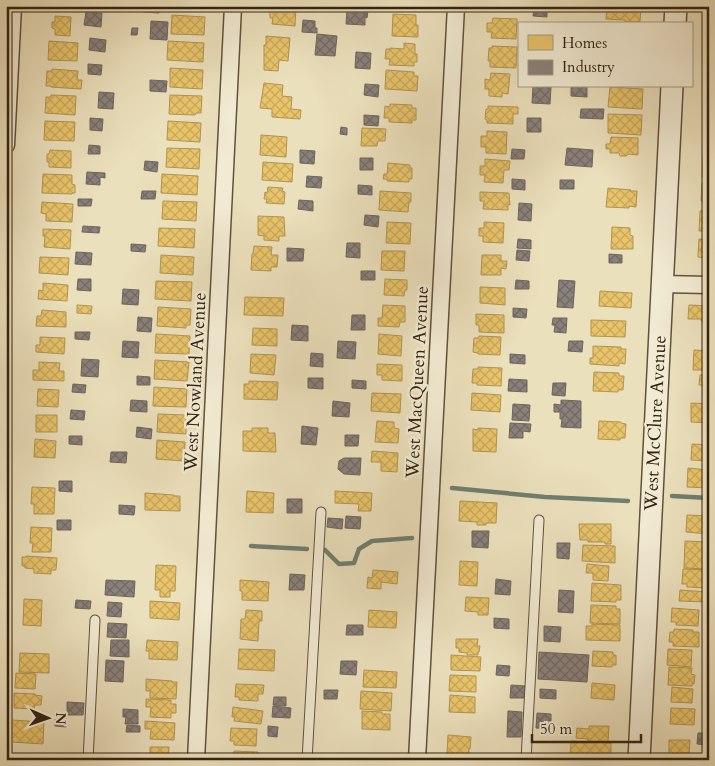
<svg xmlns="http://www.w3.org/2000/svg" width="715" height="766" viewBox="0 0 715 766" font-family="Cardo,serif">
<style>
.homes{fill:url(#homes-cross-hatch);stroke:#b29450}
.industry{fill:url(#industry-cross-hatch);stroke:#70655c}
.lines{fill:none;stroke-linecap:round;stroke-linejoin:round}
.stream{stroke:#6f7f70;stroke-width:4.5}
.service-casing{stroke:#60523c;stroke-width:11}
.minor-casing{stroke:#60523c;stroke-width:19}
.tertiary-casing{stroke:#60523c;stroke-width:24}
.service{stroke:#f2ebd3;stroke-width:9}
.minor{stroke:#f2ebd3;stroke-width:16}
.tertiary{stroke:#f2ebd3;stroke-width:21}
.labels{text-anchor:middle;stroke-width:5;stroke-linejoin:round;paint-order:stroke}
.street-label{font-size:18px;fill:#322312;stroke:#f2ebd3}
</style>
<defs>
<pattern id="homes-cross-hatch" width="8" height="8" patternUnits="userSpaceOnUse" patternTransform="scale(1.25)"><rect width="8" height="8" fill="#e9c46a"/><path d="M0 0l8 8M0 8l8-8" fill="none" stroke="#c8a85b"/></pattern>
<pattern id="industry-cross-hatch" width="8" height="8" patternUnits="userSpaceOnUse" patternTransform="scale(1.25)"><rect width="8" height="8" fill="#8a817c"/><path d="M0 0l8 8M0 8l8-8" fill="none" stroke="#716964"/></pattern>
</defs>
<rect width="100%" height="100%" fill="#ebe0bc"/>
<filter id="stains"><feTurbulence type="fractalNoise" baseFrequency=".004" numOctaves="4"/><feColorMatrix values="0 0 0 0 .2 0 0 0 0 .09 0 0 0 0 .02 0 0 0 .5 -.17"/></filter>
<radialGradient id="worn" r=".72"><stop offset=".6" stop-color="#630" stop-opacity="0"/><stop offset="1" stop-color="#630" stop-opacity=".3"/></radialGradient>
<!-- homes -->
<path class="homes" d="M 170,6 L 206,6 L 206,9 L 170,7 Z
M 268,6 L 296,6 L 295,26 L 272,24 L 273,18 L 270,18 L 270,12 L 268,12 Z
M 494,6 L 518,6 L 518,10 L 493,9 Z
M 607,6 L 641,6 L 640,22 L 625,22 L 625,20 L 606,19 Z
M 393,14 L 416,15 L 416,25 L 418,25 L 418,37 L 392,36 Z
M 172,15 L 205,17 L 204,35 L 171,34 Z
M 55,16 L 71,17 L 70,36 L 55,35 L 55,29 L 52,28 L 52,22 L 55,22 Z
M 493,18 L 517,19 L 516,39 L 491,38 L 492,32 L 487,32 L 487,23 L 492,23 Z
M 266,36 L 290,38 L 288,61 L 279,60 L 278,71 L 264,70 L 264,45 L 266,45 Z
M 49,41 L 78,43 L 77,61 L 48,60 Z
M 168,41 L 204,43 L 203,62 L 167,60 Z
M 404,43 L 415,44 L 415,54 L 417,54 L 417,62 L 414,62 L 414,66 L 389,65 L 390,59 L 385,59 L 386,49 L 390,49 L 390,48 L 404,49 Z
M 492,46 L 517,47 L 516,68 L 490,67 L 490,61 L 488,61 L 489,48 L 492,48 Z
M 170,68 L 203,70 L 202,89 L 170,87 Z
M 52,69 L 78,71 L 77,80 L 82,80 L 81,89 L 51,87 L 51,86 L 46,86 L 47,71 L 52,71 Z
M 386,70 L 414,72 L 414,76 L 418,76 L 417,91 L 385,89 Z
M 491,73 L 510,74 L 508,94 L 502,93 L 502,97 L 489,96 L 489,89 L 485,89 L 485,79 L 490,80 Z
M 707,76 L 709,76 L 709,96 L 706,96 Z
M 264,83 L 283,85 L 282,96 L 292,97 L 291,109 L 301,110 L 300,119 L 272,117 L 272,109 L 260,108 Z
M 610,87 L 643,89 L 642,109 L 608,107 Z
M 51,95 L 76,96 L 75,115 L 45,113 L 46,97 L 51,97 Z
M 170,95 L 202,96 L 201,113 L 196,113 L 195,115 L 169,114 Z
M 705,103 L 709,104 L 709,122 L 704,122 Z
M 390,104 L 412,105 L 412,108 L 416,108 L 416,120 L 412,120 L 412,123 L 389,122 L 389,118 L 384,118 L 385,106 L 390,107 Z
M 488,106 L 518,107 L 518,114 L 513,114 L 513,124 L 487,123 L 487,120 L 485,119 L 486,109 L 488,109 Z
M 608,114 L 642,115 L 641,135 L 608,133 Z
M 45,121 L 75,122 L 74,141 L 44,140 Z
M 168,121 L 201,123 L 200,142 L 167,140 Z
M 362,128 L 386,129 L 385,141 L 378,141 L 377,146 L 361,146 Z
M 487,131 L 507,132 L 506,154 L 486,153 L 486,147 L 481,147 L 481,136 L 487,136 Z
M 704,131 L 709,131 L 709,150 L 704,150 Z
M 261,135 L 287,137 L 286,157 L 260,155 Z
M 611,137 L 638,138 L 638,155 L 629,154 L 626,156 L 620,156 L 619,153 L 610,153 L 610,149 L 606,149 L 606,144 L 610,144 Z
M 167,148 L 200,149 L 199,169 L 166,167 Z
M 50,150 L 71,151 L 71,168 L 49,167 L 49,162 L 47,162 L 47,154 L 49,154 Z
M 703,156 L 709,156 L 709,177 L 702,177 Z
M 485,159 L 510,161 L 509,170 L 504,170 L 503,183 L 484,182 L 485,175 L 480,175 L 480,166 L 485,166 Z
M 263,162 L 293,164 L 292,182 L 262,180 Z
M 388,163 L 410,165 L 410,168 L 412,168 L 412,179 L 409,179 L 409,182 L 387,181 L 387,179 L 383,179 L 384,174 L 387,174 Z
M 43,174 L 72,175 L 72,184 L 75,185 L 75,193 L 72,193 L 72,194 L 42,193 Z
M 162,174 L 198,176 L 197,195 L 161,193 Z
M 702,183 L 709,183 L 709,202 L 701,201 Z
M 268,187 L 283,188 L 282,191 L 285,192 L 284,204 L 266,203 L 267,199 L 264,199 L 265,192 L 267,193 Z
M 608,188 L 631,190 L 630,191 L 637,191 L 636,207 L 629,206 L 629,208 L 606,207 Z
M 380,191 L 411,193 L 411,202 L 409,202 L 408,212 L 379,210 Z
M 480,192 L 509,193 L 510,205 L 508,204 L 508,210 L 483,209 L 484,201 L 480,201 Z
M 163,201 L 197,202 L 196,221 L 162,219 Z
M 42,202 L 73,204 L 72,222 L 46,221 L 46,214 L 41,213 Z
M 700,211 L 709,211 L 709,231 L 699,231 Z
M 258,216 L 284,217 L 285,236 L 279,236 L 279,241 L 264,240 L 264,236 L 258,235 Z
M 387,222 L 411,223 L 410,244 L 386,243 Z
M 484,222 L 504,223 L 503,243 L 483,242 L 483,236 L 479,236 L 479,228 L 484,228 Z
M 612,227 L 630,228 L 630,235 L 633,236 L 633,249 L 611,249 Z
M 159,228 L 195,229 L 194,248 L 158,246 Z
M 43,229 L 71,230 L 70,249 L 44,247 L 45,236 L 43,236 Z
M 699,239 L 709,240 L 709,258 L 698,257 Z
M 254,246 L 272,247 L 271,255 L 278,255 L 277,267 L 271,267 L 271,271 L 251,270 L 252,254 L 253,254 Z
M 382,251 L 405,251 L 404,271 L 381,270 Z
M 161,255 L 194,257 L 193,275 L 160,273 Z
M 482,255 L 501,255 L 501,261 L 507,261 L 506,269 L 501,268 L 501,275 L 481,275 Z
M 40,257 L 69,258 L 68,275 L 39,273 Z
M 385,279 L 407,280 L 407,290 L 405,290 L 404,296 L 384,295 Z
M 156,281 L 192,282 L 191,301 L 155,299 Z
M 43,283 L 68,285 L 67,301 L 38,299 L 39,290 L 43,291 Z
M 480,287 L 505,288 L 505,305 L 480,303 Z
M 600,291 L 632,293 L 631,308 L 599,306 Z
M 245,297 L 284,298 L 283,316 L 244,315 Z
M 77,305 L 92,306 L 91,314 L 77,313 Z
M 383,305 L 405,306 L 405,322 L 400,322 L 399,327 L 378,326 L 378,318 L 382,318 Z
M 689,305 L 709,306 L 709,322 L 701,321 L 701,319 L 688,319 Z
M 158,307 L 191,309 L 190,325 L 186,325 L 186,328 L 157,326 Z
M 42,310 L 66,312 L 66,327 L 36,326 L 37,316 L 41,316 Z
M 476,314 L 504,315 L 504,333 L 479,332 L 479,325 L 476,325 Z
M 591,320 L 626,321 L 625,337 L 591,336 Z
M 253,328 L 277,329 L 277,346 L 252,345 Z
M 156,334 L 190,336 L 189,354 L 155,353 Z
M 379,334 L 402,336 L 401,356 L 378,354 Z
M 479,336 L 501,337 L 500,355 L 478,354 L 478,353 L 473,352 L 474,338 L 478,338 Z
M 40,337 L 65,338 L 64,354 L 36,352 L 36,345 L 40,345 Z
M 593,346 L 621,347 L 621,349 L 626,349 L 625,364 L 619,363 L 619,366 L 590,364 L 590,358 L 593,358 Z
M 694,350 L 709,351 L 709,370 L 693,370 Z
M 251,354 L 276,355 L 274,375 L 250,373 Z
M 155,360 L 189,362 L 187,381 L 154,379 Z
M 39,362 L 60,363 L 59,371 L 64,371 L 64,381 L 33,380 L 33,370 L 39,370 Z
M 377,364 L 402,365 L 402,381 L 382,380 L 382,375 L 377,375 Z
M 478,367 L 502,368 L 501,386 L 477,385 L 477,383 L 472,383 L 473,369 L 478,369 Z
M 594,372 L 619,373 L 619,376 L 624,376 L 623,390 L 618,390 L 618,392 L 593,391 Z
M 700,375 L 709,375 L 709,398 L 703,397 L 703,385 L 699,385 Z
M 249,381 L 278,382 L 277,400 L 244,399 L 244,384 L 249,384 Z
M 154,387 L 187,389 L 186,407 L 153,406 Z
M 38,389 L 59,390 L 58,407 L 37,406 Z
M 372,393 L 401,394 L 400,413 L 371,411 Z
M 472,393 L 501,395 L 500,412 L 471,410 Z
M 691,403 L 709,404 L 709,423 L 691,422 Z
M 158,414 L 186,415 L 186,434 L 157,432 Z
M 36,415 L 57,415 L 57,432 L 36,432 Z
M 377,421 L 394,422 L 394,428 L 399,429 L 398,443 L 375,442 Z
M 599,421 L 621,422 L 621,423 L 626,424 L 625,438 L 620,438 L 620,440 L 598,439 Z
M 252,428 L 268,428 L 268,433 L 275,433 L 276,452 L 243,451 L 243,431 L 252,431 Z
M 478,428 L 497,429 L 496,452 L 473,451 L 473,429 L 478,430 Z
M 35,439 L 56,441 L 55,458 L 34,457 Z
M 157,440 L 185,442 L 184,461 L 156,459 Z
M 692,444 L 709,445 L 709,461 L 691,460 Z
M 372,451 L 398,453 L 397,472 L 381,471 L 381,462 L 371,462 Z
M 688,468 L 709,470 L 709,488 L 687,487 Z
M 32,487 L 55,488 L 54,514 L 34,514 L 34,504 L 31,504 Z
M 247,491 L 274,493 L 273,513 L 246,512 Z
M 335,491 L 372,493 L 371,511 L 358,511 L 359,504 L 335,503 Z
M 145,493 L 174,495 L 174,496 L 180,496 L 180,511 L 145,510 Z
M 460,501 L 497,503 L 496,523 L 486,523 L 486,525 L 477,525 L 477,522 L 459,521 Z
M 687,515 L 709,516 L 709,534 L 686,532 Z
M 579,524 L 611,524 L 611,544 L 605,544 L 605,542 L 588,542 L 588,540 L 580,540 Z
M 31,527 L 52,528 L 51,552 L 32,552 L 33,543 L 30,543 Z
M 685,541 L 709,542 L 709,569 L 684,568 Z
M 583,545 L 615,546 L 615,563 L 582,561 Z
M 26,556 L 57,558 L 56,570 L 51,570 L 51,574 L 34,573 L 34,569 L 25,568 L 25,566 L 22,566 L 22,557 L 26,557 Z
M 460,561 L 478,562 L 477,586 L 459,585 Z
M 587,564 L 609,566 L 608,581 L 593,580 L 593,573 L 586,573 Z
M 156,565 L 176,566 L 175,591 L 170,591 L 170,597 L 160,597 L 160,590 L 155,590 Z
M 683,569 L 709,570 L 709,588 L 687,587 L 687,584 L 682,584 Z
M 373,570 L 398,572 L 397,584 L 381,582 L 381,589 L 367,588 L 368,577 L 372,578 Z
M 240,580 L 269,582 L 268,601 L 242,600 L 242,591 L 240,591 Z
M 592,583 L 621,585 L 621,600 L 616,600 L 616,602 L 591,601 Z
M 680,590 L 709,592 L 708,602 L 679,601 Z
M 466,597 L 489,598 L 488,615 L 478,615 L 478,612 L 465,611 Z
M 24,599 L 42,600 L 41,626 L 23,625 Z
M 150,601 L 180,603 L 179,620 L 150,618 Z
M 591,605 L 616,606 L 616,609 L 620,609 L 620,624 L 590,623 Z
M 672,608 L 699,610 L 698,626 L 676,625 L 676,622 L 671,622 Z
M 246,610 L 262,611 L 262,621 L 259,621 L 258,641 L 240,639 L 241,619 L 245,619 Z
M 369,610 L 397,612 L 396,628 L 368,627 Z
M 592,624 L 620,625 L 620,641 L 586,640 L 586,626 L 592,626 Z
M 674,629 L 693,630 L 693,632 L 699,632 L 699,647 L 673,646 L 673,642 L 669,642 L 670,632 L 674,632 Z
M 456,639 L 478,639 L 477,646 L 480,646 L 479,652 L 478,652 L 478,655 L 467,655 L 467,653 L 459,652 L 459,648 L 456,648 Z
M 147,640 L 178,642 L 177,660 L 149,659 L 149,651 L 146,651 Z
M 239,649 L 275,650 L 274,671 L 238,669 Z
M 668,649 L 692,650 L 691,667 L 667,665 Z
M 593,651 L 613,652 L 613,655 L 616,655 L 616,665 L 612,665 L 612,667 L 592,666 Z
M 20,653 L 49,654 L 49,673 L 19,672 Z
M 451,655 L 481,657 L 480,671 L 451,670 Z
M 669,667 L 692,668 L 691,674 L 695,675 L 694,684 L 692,684 L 692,686 L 668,685 Z
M 364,670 L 397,672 L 396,688 L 363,687 Z
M 16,673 L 36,674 L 35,689 L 15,688 Z
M 450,675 L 476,676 L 476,692 L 449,691 Z
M 146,679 L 172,681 L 172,682 L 177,682 L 176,699 L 150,698 L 150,691 L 146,691 Z
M 592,683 L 615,685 L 614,700 L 591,698 Z
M 236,684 L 264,685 L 263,694 L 258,694 L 258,701 L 239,700 L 239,697 L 235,697 Z
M 672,687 L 693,689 L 692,703 L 671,702 Z
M 361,691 L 392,693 L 391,711 L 360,709 Z
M 14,693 L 35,694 L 35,695 L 42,696 L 41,705 L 35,705 L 34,709 L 14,708 Z
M 450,695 L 475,697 L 475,713 L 449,712 Z
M 146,699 L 171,700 L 171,704 L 176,704 L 176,713 L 171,713 L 171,718 L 150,717 L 151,707 L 146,707 Z
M 233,707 L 263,711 L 261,724 L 234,721 L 235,717 L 232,717 Z
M 671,708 L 695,709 L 694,725 L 670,724 Z
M 362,711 L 382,712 L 382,714 L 390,714 L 390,730 L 362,729 Z
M 12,720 L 44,722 L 43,744 L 11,742 Z
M 145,721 L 175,723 L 174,740 L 150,739 L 151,729 L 145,729 Z
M 589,726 L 609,726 L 608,742 L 588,742 L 588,739 L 576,738 L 577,728 L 589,729 Z
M 231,728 L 257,729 L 256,746 L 234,745 L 234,741 L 230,741 Z
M 448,735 L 471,737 L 470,749 L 469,749 L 469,755 L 447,754 Z
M 669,740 L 690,740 L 689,757 L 669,756 Z
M 571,741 L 611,743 L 611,760 L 570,758 Z
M 150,747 L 169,747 L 168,760 L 150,760 Z
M 234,751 L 258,752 L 258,760 L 233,760 Z
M 10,757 L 43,758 L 43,760 L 9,760 Z"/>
<!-- industry -->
<path class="industry" d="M 143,6 L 159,6 L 159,13 L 143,12 Z
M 367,6 L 385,6 L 385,11 L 367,10 Z
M 573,6 L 594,6 L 594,11 L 573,10 Z
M 534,8 L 547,8 L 547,17 L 533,16 Z
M 347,10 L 368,11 L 367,18 L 365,17 L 365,25 L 346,24 Z
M 86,12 L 102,13 L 101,27 L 84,25 Z
M 303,20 L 315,21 L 315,28 L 317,28 L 317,33 L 302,32 Z
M 151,21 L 168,22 L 167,40 L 150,39 Z
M 132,28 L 138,28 L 137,35 L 131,35 Z
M 317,34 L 337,36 L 335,56 L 315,55 Z
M 90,38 L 106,40 L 105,52 L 89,50 Z
M 356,52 L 371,53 L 370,69 L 355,68 Z
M 88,64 L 102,65 L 101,75 L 88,74 Z
M 150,80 L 167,81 L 166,92 L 150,91 Z
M 365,84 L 379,85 L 378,97 L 364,95 Z
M 533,86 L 551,87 L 550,104 L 532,103 Z
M 571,86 L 587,86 L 587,97 L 571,96 Z
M 99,92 L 114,93 L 113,109 L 98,108 Z
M 581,109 L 604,109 L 603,119 L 580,118 Z
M 364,115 L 379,116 L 378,126 L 364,125 Z
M 90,118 L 103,119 L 102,131 L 90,130 Z
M 527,118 L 541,118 L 541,132 L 527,132 Z
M 341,127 L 347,128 L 347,135 L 340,134 Z
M 89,145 L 100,146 L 100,154 L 88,154 Z
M 567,148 L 593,150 L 592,167 L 565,165 Z
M 512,149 L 525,150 L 524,159 L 511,159 Z
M 300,150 L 315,151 L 314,164 L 300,163 Z
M 360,158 L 373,158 L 373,170 L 360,170 Z
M 145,161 L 158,162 L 157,172 L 144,170 Z
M 87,172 L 105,173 L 105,178 L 100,177 L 100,185 L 86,184 Z
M 307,176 L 322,177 L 321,188 L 306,187 Z
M 512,179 L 525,180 L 525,190 L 512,189 Z
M 560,180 L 574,180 L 574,189 L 560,189 Z
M 358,185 L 372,186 L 372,195 L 358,194 Z
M 142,191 L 156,191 L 155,199 L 141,199 Z
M 78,199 L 92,199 L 91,206 L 78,206 Z
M 299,200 L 313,201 L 313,211 L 298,209 Z
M 519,203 L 532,204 L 531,221 L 518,220 Z
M 365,215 L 379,216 L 378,227 L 364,225 Z
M 83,226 L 100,227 L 99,233 L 82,232 Z
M 518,239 L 531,240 L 531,249 L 517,248 Z
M 347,243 L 360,243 L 360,258 L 346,257 Z
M 131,244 L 146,245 L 145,252 L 131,251 Z
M 287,248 L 304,249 L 303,261 L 287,261 Z
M 517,250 L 530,251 L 529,261 L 516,260 Z
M 76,252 L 92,253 L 91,265 L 75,264 Z
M 609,254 L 622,255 L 622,263 L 609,263 Z
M 361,271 L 375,271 L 375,280 L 361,280 Z
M 78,279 L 91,279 L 91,291 L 77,290 Z
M 516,280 L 529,281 L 529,289 L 515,289 Z
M 559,280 L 575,281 L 573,308 L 557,307 Z
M 123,289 L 139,290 L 138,305 L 122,304 Z
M 513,308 L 527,309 L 526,318 L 513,317 Z
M 352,315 L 365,315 L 365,330 L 351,330 Z
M 138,317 L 152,318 L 151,332 L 137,331 Z
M 553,318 L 567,318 L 566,333 L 554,332 L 555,325 L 552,325 Z
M 292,325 L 308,326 L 308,341 L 291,340 Z
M 75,332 L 90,332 L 89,340 L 75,339 Z
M 123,341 L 139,342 L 138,358 L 122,357 Z
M 338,341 L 356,342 L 355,359 L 337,358 Z
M 569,341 L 583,341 L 582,352 L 568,351 Z
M 311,353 L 323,354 L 323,367 L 310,366 Z
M 510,354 L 525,355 L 525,364 L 510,363 Z
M 82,359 L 99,360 L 98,377 L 81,376 Z
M 137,376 L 150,377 L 150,385 L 137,385 Z
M 308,378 L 323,378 L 323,389 L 308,388 Z
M 509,379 L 527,380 L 527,392 L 508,391 Z
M 352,380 L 366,381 L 366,389 L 352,388 Z
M 553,383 L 566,383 L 565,396 L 552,395 Z
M 73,384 L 86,385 L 85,393 L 72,392 Z
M 131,400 L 147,401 L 147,412 L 130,411 Z
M 561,400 L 581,401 L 581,428 L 561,427 L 562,419 L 560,419 L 560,412 L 554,412 L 554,404 L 561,405 Z
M 333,401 L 350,403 L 349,417 L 332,416 Z
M 513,404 L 530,405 L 529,421 L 512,420 Z
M 71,410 L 85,411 L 84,420 L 70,419 Z
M 510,423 L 531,424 L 530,432 L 523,431 L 523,438 L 509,438 Z
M 302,426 L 318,428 L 316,445 L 301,444 Z
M 137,427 L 152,429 L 151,439 L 136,437 Z
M 345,435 L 359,435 L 358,446 L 345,446 Z
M 69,436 L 82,436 L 82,445 L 69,444 Z
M 111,452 L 127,452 L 126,463 L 110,462 Z
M 344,458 L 361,458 L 360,475 L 344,474 L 338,469 L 339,461 Z
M 59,481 L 72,481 L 72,492 L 59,491 Z
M 287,499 L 302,499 L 302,513 L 287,513 Z
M 119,505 L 135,506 L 134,515 L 119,514 Z
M 346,516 L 361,517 L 360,529 L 345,528 Z
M 328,518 L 343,519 L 342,529 L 327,527 Z
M 57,520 L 71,520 L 71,530 L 57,530 Z
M 472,531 L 489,531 L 488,548 L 472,547 Z
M 557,543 L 570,543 L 569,559 L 557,558 Z
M 290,574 L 305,575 L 304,590 L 289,590 Z
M 496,579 L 511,581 L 510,595 L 495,594 Z
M 106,580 L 135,581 L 134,597 L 105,595 Z
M 559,590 L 574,591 L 573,613 L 558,612 Z
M 76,600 L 91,601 L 90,609 L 75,608 Z
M 108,602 L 122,603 L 121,617 L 107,616 Z
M 494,618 L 509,619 L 509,629 L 494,628 Z
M 108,623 L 127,624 L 126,638 L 107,637 Z
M 347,625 L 363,625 L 363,635 L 346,635 Z
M 544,626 L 561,627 L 560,642 L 544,641 Z
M 111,640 L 129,640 L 129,657 L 110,656 Z
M 539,652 L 589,655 L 587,682 L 538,679 Z
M 106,660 L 124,661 L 123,682 L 105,681 Z
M 341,661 L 357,661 L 356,675 L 340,674 Z
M 497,665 L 510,666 L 509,676 L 496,675 Z
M 511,685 L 526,686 L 525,698 L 510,698 Z
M 540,689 L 556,690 L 556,699 L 540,698 Z
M 324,690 L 338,690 L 337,699 L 324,699 Z
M 274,697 L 286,697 L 286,706 L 273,705 Z
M 67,702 L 84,703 L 83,715 L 67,715 Z
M 273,706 L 291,708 L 290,718 L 272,717 Z
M 123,709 L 138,710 L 138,724 L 125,724 L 126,717 L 123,717 Z
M 508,711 L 522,712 L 521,737 L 507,737 Z
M 537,713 L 551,714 L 551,729 L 536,728 Z
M 55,715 L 66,716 L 66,727 L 55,726 Z
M 127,725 L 140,726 L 140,732 L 126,732 Z
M 268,726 L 278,727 L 277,737 L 268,736 Z
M 698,733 L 709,733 L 709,745 L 697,744 Z
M 66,755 L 81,756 L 81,760 L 66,760 Z"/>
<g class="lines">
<!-- stream -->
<path class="stream" d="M 452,488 L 545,497 L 628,501
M 672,496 L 709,498
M 251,546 L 307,549
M 325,550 L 339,564 L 354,563 L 359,549 L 372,541 L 412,538"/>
<!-- service casing -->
<g class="service-casing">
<path id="service" d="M 88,760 L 95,620
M 307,760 L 321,512
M 526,760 L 539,520"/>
</g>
<!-- minor casing -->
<g class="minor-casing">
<path id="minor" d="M 6,145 L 13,6
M 662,284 L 709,285
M 196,760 L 233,6
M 417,760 L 456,6"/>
</g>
<!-- tertiary casing -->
<g class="tertiary-casing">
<path id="tertiary" d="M 675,24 L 676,6
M 639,760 L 672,86"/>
</g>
<!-- service -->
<use href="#service" class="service"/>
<!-- minor -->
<use href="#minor" class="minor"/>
<!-- tertiary -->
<use href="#tertiary" class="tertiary"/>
</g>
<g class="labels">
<!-- street labels -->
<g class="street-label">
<text transform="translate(195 382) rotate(-87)" y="6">West Nowland Avenue</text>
<text transform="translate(417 382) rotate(-87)" y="6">West MacQueen Avenue</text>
<text transform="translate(655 423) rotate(-87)" y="6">West McClure Avenue</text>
</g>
</g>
<!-- margin -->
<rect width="715" height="766" fill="none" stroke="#ebe0bc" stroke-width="25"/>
<rect x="8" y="8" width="700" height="751" fill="none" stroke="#322312" stroke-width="2.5"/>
<rect x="12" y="12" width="690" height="741" fill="none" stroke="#322312"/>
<!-- legend -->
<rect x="518" y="22" width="175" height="65" fill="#f2ebd3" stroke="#a59b86"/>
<rect x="528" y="35" width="25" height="15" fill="#e9c46a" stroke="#a59b86"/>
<text x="562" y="48" font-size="15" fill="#322312">Homes</text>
<rect x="528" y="60" width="25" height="15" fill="#8a817c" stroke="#a59b86"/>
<text x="562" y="72" font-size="15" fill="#322312">Industry</text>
<!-- north arrow -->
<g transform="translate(48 718) rotate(92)" stroke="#f2ebd3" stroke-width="4" paint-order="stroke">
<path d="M0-4L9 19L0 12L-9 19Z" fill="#322312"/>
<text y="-8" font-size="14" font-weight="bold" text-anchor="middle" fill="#322312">N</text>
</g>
<!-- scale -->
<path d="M532 734v8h109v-8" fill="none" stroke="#322312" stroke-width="2.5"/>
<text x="540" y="734" font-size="15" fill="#322312" stroke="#f2ebd3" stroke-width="4" paint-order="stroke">50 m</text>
<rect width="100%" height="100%" filter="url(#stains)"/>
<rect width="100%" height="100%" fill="url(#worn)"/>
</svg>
